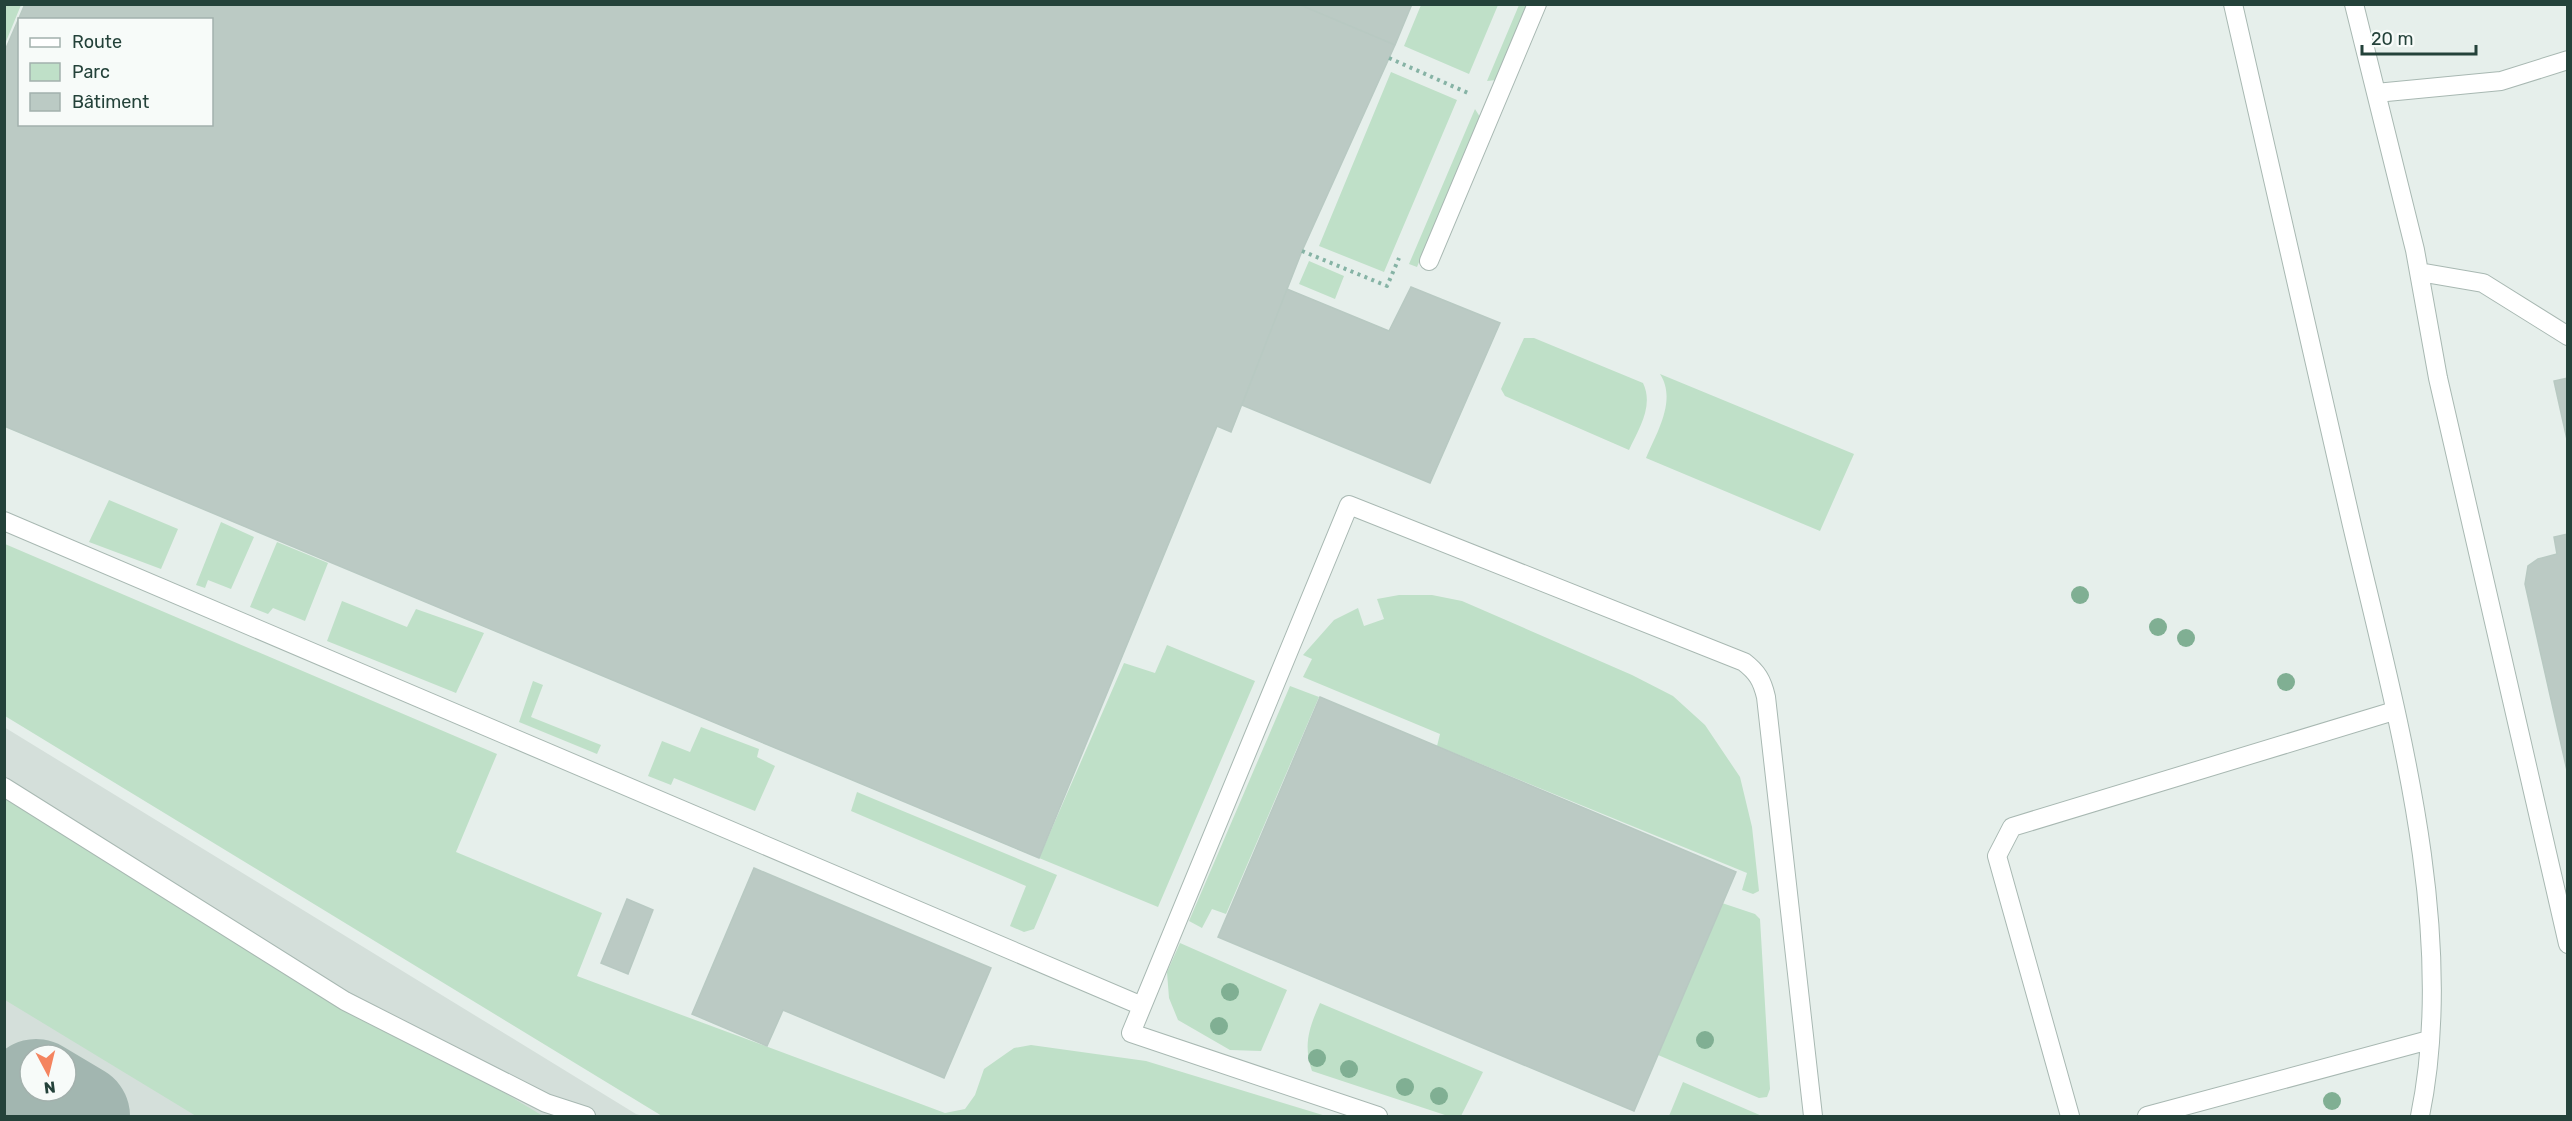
<svg xmlns="http://www.w3.org/2000/svg" width="2572" height="1121" viewBox="0 0 2572 1121" font-family="Rubik,sans-serif">
<style>
.built{fill:#d4dfda;fill-rule:evenodd}
.green{fill:#bfe0c8}
.lines{fill:none;stroke-linecap:round;stroke-linejoin:round}
.taxiway{stroke:#a2b6b0;stroke-width:104}
.building{fill:#bbcac4;stroke:#b8c9c2;stroke-width:1.5;fill-rule:evenodd}
.minor-casing{stroke:#a8b8b2;stroke-width:20}
.path{stroke:#86b3a5;stroke-width:4;stroke-dasharray:3 4.5;stroke-linecap:butt}
.minor{stroke:#fff;stroke-width:18}
.tree{fill:#80af93}
</style>
<rect width="100%" height="100%" fill="#e6efeb"/>
<!-- built -->
<path class="built" d="M 4,727 L 636,1114 L 643,1116 L 5,1116 ZM 30,1055 L 66,1055 L 66,1091 L 30,1091 Z"/>
<!-- green -->
<path class="green" d="M 5,4 L 21,5 L 5,44 L 4,5 Z
M 1421,5 L 1498,5 L 1469,74 L 1404,46 Z
M 1519,5 L 1528,5 L 1497,80 L 1487,81 Z
M 1391,72 L 1457,100 L 1384,272 L 1319,246 Z
M 1475,109 L 1480,117 L 1417,267 L 1409,264 Z
M 1309,261 L 1344,276 L 1335,299 L 1299,284 Z
M 1524,338 L 1534,338 L 1643,383 C 1654,406 1639,428 1629,450 L 1505,396 L 1501,389 Z
M 1660,374 L 1854,454 L 1820,531 L 1646,458 C 1657,432 1677,400 1660,374 Z
M 109,500 L 178,529 L 161,569 L 89,542 Z
M 221,522 L 254,537 L 231,589 L 208,580 L 205,588 L 196,585 Z
M 277,542 L 328,563 L 305,621 L 273,608 L 268,614 L 250,607 Z
M 5,544 L 497,754 L 456,852 L 602,913 L 577,976 L 945,1113 L 965,1109 L 975,1095 L 984,1069 L 1014,1048 L 1031,1045 L 1146,1061 L 1326,1116 L 662,1116 L 5,716 Z
M 1399,595 L 1432,595 L 1462,601 L 1632,675 L 1673,696 L 1705,725 L 1740,777 L 1752,827 L 1759,891 L 1753,894 L 1742,890 L 1747,873 L 1437,746 L 1440,734 L 1303,677 L 1312,659 L 1303,655 L 1334,620 L 1358,608 L 1364,626 L 1384,619 L 1377,599 Z
M 342,601 L 407,627 L 416,609 L 484,633 L 456,693 L 327,641 Z
M 1167,645 L 1255,681 L 1158,907 L 1039,858 L 1124,663 L 1155,673 Z
M 533,681 L 543,685 L 531,717 L 601,745 L 597,754 L 519,722 Z
M 1290,686 L 1319,697 L 1226,914 L 1212,909 L 1202,928 L 1189,921 Z
M 701,727 L 759,749 L 757,757 L 775,766 L 755,811 L 674,778 L 671,785 L 648,776 L 662,741 L 690,752 Z
M 4,792 L 543,1116 L 196,1116 L 5,1000 Z
M 857,792 L 1057,875 L 1034,929 L 1024,932 L 1010,926 L 1026,886 L 851,811 Z
M 1722,903 L 1755,914 L 1760,919 L 1770,1089 L 1767,1097 L 1759,1098 L 1658,1055 Z
M 1180,943 L 1287,990 L 1261,1051 L 1230,1050 L 1178,1020 L 1169,998 L 1167,972 Z
M 1320,1003 L 1483,1072 L 1461,1116 L 1448,1116 L 1312,1071 C 1303,1045 1309,1028 1320,1003 Z
M 1683,1082 L 1762,1116 L 1669,1116 Z"/>
<g class="lines">
<!-- taxiway -->
<path class="taxiway" d="M 36,1091 L 78,1116"/>
</g>
<!-- building -->
<path class="building" d="M 25,4 L 1298,4 L 1395,45 L 1302,251 L 1231,432 L 1217,426 L 1039,858 L 4,426 L 4,53 ZM 20,20 L 212,20 L 212,124 L 20,124 Z
M 1298,4 L 1412,4 L 1395,45 Z
M 1411,287 L 1500,323 L 1430,483 L 1242,405 L 1287,289 L 1389,331 Z
M 2568,378 L 2568,444 L 2554,381 Z
M 2568,534 L 2568,775 L 2525,584 L 2528,566 L 2538,559 L 2557,554 L 2554,537 Z
M 1320,697 L 1736,872 L 1634,1111 L 1218,937 Z
M 754,868 L 991,968 L 944,1078 L 783,1010 L 767,1046 L 692,1014 Z
M 627,899 L 653,910 L 628,974 L 601,963 Z"/>
<g class="lines">
<!-- minor casing -->
<g class="minor-casing">
<path id="minor" d="M 2233,4 C 2272,177 2312,349 2351,521 C 2394,706 2459,927 2420,1116
M 2354,4 L 2415,250 L 2438,378 L 2568,944
M 2376,93 L 2501,81 L 2568,60
M 1429,261 L 1537,4
M 2419,272 L 2483,283 L 2568,336
M 4,521 L 1142,1006
M 4,787 L 345,1001 L 546,1103 L 586,1116
M 1378,1116 L 1131,1033 L 1349,505 L 1744,662 C 1757,672 1762,680 1766,697 L 1813,1116
M 2070,1116 L 1997,856 L 2012,827 L 2394,711
M 2147,1116 L 2429,1040"/>
</g>
<!-- path -->
<path class="path" d="M 1389,58 L 1468,93
M 1302,251 L 1387,286 L 1399,258"/>
<!-- minor -->
<use href="#minor" class="minor"/>
</g>
<!-- trees -->
<g class="tree">
<circle cx="2080" cy="595" r="9"/>
<circle cx="2158" cy="627" r="9"/>
<circle cx="2186" cy="638" r="9"/>
<circle cx="2286" cy="682" r="9"/>
<circle cx="1230" cy="992" r="9"/>
<circle cx="1219" cy="1026" r="9"/>
<circle cx="1705" cy="1040" r="9"/>
<circle cx="1317" cy="1058" r="9"/>
<circle cx="1349" cy="1069" r="9"/>
<circle cx="1405" cy="1087" r="9"/>
<circle cx="1439" cy="1096" r="9"/>
<circle cx="2332" cy="1101" r="9"/>
</g>
<!-- border -->
<rect width="2572" height="1121" fill="none" stroke="#24423a" stroke-width="12"/>
<!-- legend -->
<rect x="18" y="18" width="195" height="108" fill="#f7fbf9" stroke="#a3b1ad" stroke-width="1.5"/>
<rect x="30" y="38" width="30" height="9" fill="#ffffff" stroke="#a3b1ad" stroke-width="1.5"/>
<text x="72" y="48" font-size="18" fill="#24423a">Route</text>
<rect x="30" y="63" width="30" height="18" fill="#bfe0c8" stroke="#a3b1ad" stroke-width="1.5"/>
<text x="72" y="78" font-size="18" fill="#24423a">Parc</text>
<rect x="30" y="93" width="30" height="18" fill="#bbcac4" stroke="#a3b1ad" stroke-width="1.5"/>
<text x="72" y="108" font-size="18" fill="#24423a">Bâtiment</text>
<!-- north arrow -->
<g transform="translate(48 1073) rotate(173)"><circle r="28" fill="#f7fbf9" stroke="#a3b1ad" stroke-width="1.5"/>
<path d="M0-4.5L10 22L0 15L-10 22Z" fill="#f4845f"/>
<text y="-9" font-size="16" font-weight="bold" text-anchor="middle" fill="#24423a">N</text>
</g>
<!-- scale -->
<path d="M2362 45v9h114v-9" fill="none" stroke="#24423a" stroke-width="3"/>
<text x="2371" y="45" font-size="18" fill="#24423a" stroke="#f7fbf9" stroke-width="4.5" paint-order="stroke">20 m</text>
</svg>
